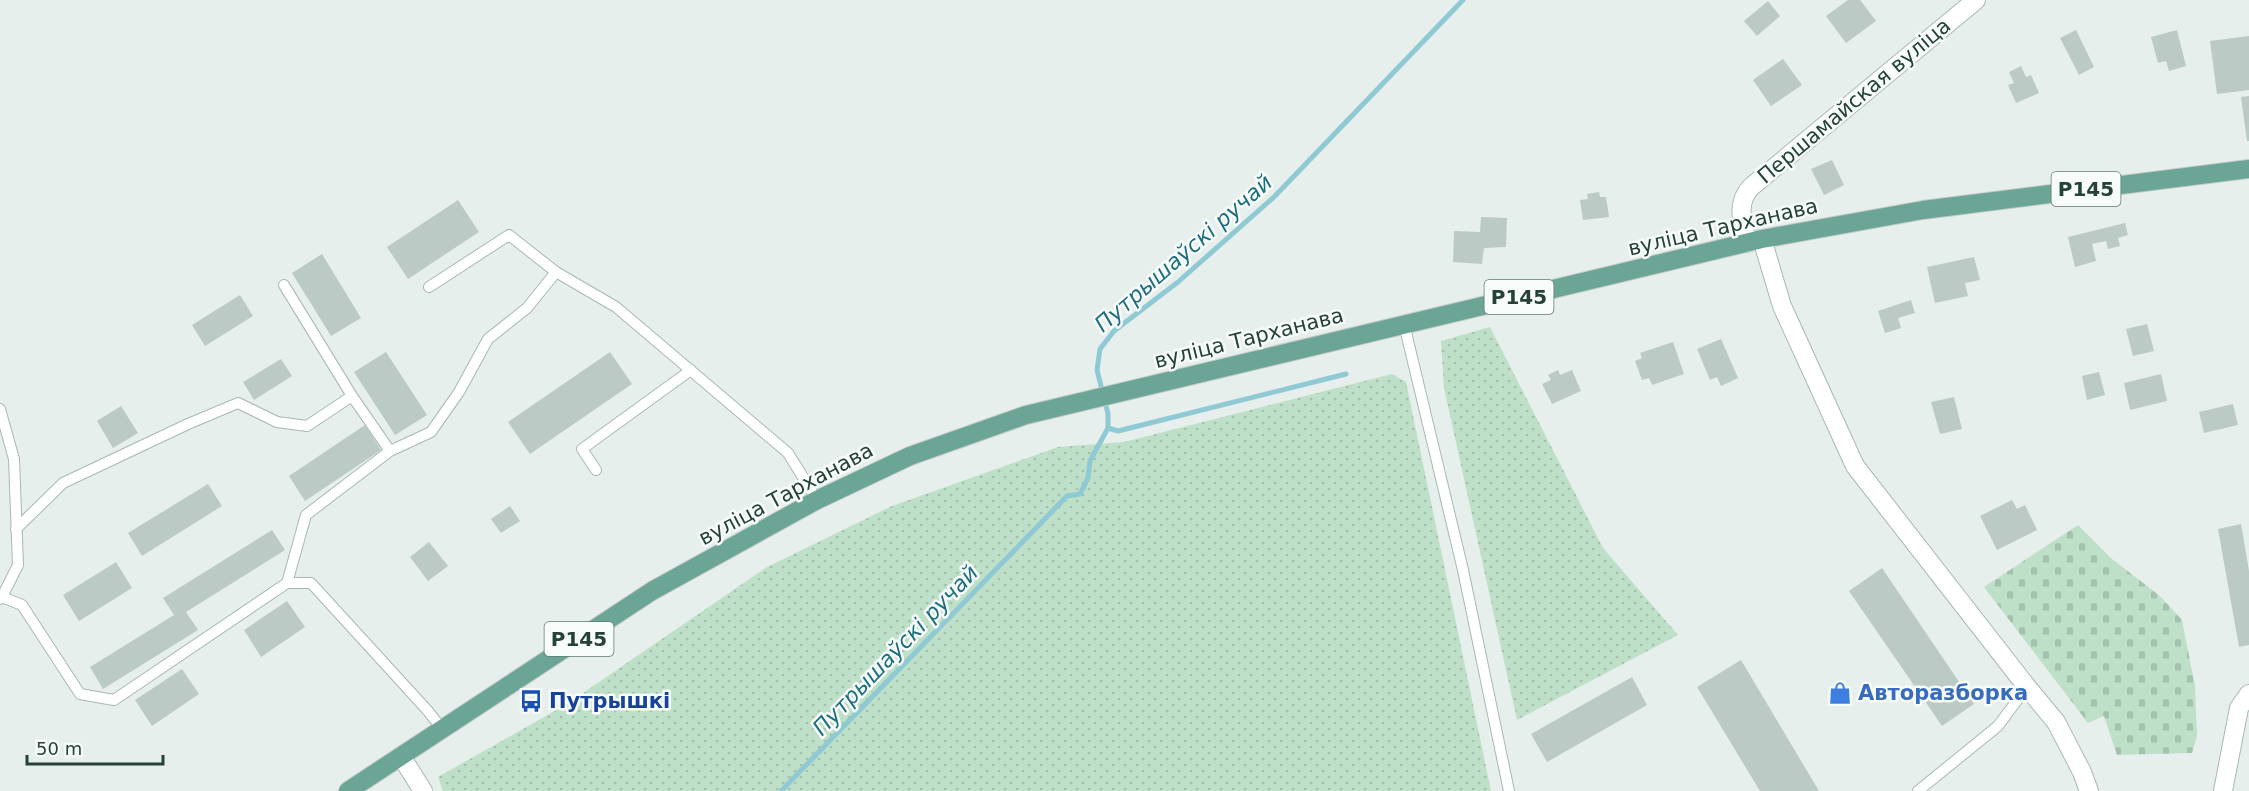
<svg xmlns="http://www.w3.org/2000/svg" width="2249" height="791" viewBox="0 0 2249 791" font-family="'DejaVu Sans',sans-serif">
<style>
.grass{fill:url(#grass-dots)}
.cemetery{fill:url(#cemetery-stones)}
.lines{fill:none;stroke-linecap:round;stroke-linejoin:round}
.stream{stroke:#8ec9d4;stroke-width:5}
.building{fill:#bbcac4}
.service-casing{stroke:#a8b8b2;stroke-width:12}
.minor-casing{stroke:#a8b8b2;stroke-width:20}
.primary-casing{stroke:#c2cac8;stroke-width:20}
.service{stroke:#fff;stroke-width:10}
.minor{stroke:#fff;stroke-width:18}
.primary{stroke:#6aa596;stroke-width:18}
.labels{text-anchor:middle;stroke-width:5;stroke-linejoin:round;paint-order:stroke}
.shield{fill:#f7fbf9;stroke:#637a73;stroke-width:1.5}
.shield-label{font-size:20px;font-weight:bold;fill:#24423a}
.street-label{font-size:21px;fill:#24423a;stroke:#f7fbf9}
.shop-label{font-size:21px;font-weight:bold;fill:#366cbe;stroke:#f7fbf9;text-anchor:start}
.transit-label{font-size:21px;font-weight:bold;fill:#164399;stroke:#f7fbf9;text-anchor:start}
.water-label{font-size:22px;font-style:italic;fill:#1c6f80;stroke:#f7fbf9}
</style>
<defs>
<pattern id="grass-dots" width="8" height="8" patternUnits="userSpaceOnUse" patternTransform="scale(1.5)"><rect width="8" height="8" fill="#bfe0c8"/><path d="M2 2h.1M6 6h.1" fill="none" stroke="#a4c1ad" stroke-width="1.8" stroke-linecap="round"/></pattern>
<pattern id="cemetery-stones" width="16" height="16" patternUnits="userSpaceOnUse" patternTransform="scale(1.5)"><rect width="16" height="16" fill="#bfe0c8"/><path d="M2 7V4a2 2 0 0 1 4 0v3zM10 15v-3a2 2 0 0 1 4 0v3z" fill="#a4c1ad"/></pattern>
</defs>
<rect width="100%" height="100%" fill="#e6efeb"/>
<!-- grass -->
<path class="grass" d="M 1490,327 L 1603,548 L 1678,635 L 1517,720 L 1444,388 L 1441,341 Z
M 1392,374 L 1406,382 L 1491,791 L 443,791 L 438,777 L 567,704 L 767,567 L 892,506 L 1058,447 L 1124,442 Z"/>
<!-- cemetery -->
<path class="cemetery" d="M 2078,525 L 2112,559 L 2160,596 L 2182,620 L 2195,686 L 2197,736 L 2192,753 L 2117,755 L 2104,716 L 2088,723 L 1984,587 Z"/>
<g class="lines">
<!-- stream -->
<path class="stream" d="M 1108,428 L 1118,431 L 1346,374
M 781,791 L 1067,496 L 1080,494 L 1088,478 L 1090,461 L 1108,428 L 1108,414 L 1097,370 L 1100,349 L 1114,331 L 1178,282 L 1274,197 L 1463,0"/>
</g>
<!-- building -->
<path class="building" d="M 1848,0 L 1860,0 L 1876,21 L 1846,43 L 1826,16 Z
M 1768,1 L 1780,16 L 1757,36 L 1744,21 Z
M 2076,30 L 2094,67 L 2079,75 L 2060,38 Z
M 2177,30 L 2186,66 L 2169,71 L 2166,61 L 2158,63 L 2151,37 Z
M 2249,36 L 2249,90 L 2217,94 L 2210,41 Z
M 1783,59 L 1802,85 L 1771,106 L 1753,80 Z
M 2021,66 L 2026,77 L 2031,75 L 2039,93 L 2016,103 L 2008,85 L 2014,83 L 2009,72 Z
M 2249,96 L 2249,141 L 2247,141 L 2241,97 Z
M 1832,160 L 1844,185 L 1824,195 L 1811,169 Z
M 1599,192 L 1600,197 L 1606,197 L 1609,217 L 1583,220 L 1580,200 L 1588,199 L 1587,194 Z
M 458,200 L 479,232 L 408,279 L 387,247 Z
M 1481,217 L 1507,218 L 1506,247 L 1484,248 L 1482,264 L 1453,262 L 1454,231 L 1480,232 Z
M 2125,223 L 2128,235 L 2118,238 L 2120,246 L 2108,249 L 2106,241 L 2092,244 L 2096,261 L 2075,267 L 2068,237 Z
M 322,254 L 361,318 L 331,336 L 292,273 Z
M 1974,257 L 1980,280 L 1965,283 L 1968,296 L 1935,303 L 1927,267 Z
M 240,295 L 253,316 L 205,346 L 192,325 Z
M 1911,300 L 1915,313 L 1898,318 L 1901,328 L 1885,333 L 1878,311 Z
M 2147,324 L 2154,351 L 2133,356 L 2126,329 Z
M 1721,339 L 1738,378 L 1721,386 L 1717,377 L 1710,380 L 1697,349 Z
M 1673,342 L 1684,374 L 1652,385 L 1649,378 L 1642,380 L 1635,361 L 1642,358 L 1640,353 Z
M 386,352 L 427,415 L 395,435 L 354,372 Z
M 610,352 L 632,384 L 530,454 L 508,422 Z
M 281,359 L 292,376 L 254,400 L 243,382 Z
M 1558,370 L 1560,375 L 1572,370 L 1581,391 L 1552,404 L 1542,384 L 1551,380 L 1548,375 Z
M 2099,372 L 2105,395 L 2087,400 L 2082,376 Z
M 2161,374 L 2167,401 L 2130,410 L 2124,383 Z
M 1954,397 L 1962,429 L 1940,434 L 1931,402 Z
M 2233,404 L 2238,425 L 2204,433 L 2199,412 Z
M 121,406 L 138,433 L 113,448 L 97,421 Z
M 365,425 L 381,450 L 305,501 L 289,476 Z
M 208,484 L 222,506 L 142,556 L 128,533 Z
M 2012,500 L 2017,509 L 2025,505 L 2037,530 L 1997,550 L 1980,516 Z
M 510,506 L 520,521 L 501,533 L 491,519 Z
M 2241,524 L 2249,571 L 2249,645 L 2239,647 L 2218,529 Z
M 272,530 L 285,550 L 186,612 L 198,630 L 103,689 L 90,667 L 174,615 L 163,598 Z
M 429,542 L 448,566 L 428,581 L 410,557 Z
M 116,562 L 132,588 L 79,621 L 63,595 Z
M 1882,568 L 1974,704 L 1942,726 L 1849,591 Z
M 287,601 L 305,627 L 261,657 L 244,630 Z
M 1741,660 L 1819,791 L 1760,791 L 1697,687 Z
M 182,669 L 199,694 L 152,726 L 135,700 Z
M 1632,677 L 1647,705 L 1547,762 L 1531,734 Z"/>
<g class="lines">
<!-- service casing -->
<g class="service-casing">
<path id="service" d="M 284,285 L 352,396 L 390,451 L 431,432 L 459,392 L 488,339 L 527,308 L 556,272 L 616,307 L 788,453 L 817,500
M 429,287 L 509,235 L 556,272
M 1404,324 L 1463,570 L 1509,791
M 0,409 L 14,459 L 18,565 L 2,597
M 596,470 L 582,449 L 691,370
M 16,529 L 63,483 L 188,424 L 238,403 L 277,422 L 307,426 L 352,396
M 287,583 L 306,515 L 390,451
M 0,599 L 2,597 L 22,605 L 80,694 L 114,700 L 287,583 L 311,583 L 428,711 L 442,729
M 1918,791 L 1998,726 L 2027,687"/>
</g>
<!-- minor casing -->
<g class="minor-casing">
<path id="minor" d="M 1762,239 L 1782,306 L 1855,466 L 2027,687 L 2056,722 L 2082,772 L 2089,791
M 1747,243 C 1743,223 1735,204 1751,187 L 1976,0
M 401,756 L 423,791
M 2223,791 L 2239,708 L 2249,694"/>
</g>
<!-- primary casing -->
<g class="primary-casing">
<path id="primary" d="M 348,791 L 652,591 L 817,500 L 910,456 L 1026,415 L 1762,239 L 1923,210 L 2249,169"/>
</g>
<!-- service -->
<use href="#service" class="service"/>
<!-- minor -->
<use href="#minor" class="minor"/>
<!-- primary -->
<use href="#primary" class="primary"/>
</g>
<!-- icons -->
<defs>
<g id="shop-bare" transform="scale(1.8)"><path d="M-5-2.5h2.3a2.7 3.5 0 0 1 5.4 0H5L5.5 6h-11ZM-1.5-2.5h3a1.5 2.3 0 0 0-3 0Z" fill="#3f7fe0" stroke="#f7fbf9" stroke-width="2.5" paint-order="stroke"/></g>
<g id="bus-bare" transform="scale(1.8)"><path d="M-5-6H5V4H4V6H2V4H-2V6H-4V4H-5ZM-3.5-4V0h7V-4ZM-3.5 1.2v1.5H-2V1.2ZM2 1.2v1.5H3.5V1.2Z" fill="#1a4fb4" stroke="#f7fbf9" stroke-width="2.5" paint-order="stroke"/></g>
</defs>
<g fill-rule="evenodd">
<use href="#shop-bare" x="1840" y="693"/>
<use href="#bus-bare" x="531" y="701"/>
</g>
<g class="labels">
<!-- shield labels -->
<g class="shield">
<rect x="2051.5" y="172" width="69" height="34" rx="4.5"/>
<rect x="1484.5" y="280" width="69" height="34" rx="4.5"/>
<rect x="544.5" y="622" width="69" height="34" rx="4.5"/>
</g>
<g class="shield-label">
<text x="2086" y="196">Р145</text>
<text x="1519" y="304">Р145</text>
<text x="579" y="646">Р145</text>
</g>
<!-- street labels -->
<g class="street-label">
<text transform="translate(1854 101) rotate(-40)" y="7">Першамайская вуліца</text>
<text transform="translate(1723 227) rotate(-13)" y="7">вуліца Тарханава</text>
<text transform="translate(1249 338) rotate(-14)" y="7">вуліца Тарханава</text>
<text transform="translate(786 494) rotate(-28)" y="7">вуліца Тарханава</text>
</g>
<!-- shop labels -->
<g class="shop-label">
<text x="1858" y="700">Авторазборка</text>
</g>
<!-- transit labels -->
<g class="transit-label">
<text x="549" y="708">Путрышкі</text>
</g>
<!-- water labels -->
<g class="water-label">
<text transform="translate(1183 253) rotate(-41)" y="8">Путрышаўскі ручай</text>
<text transform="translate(895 650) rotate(-46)" y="8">Путрышаўскі ручай</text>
</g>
</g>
<!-- scale -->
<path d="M27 755v9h136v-9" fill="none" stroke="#24423a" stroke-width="3"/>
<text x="36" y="755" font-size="18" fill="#24423a" stroke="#f7fbf9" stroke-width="4.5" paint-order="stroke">50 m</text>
</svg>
